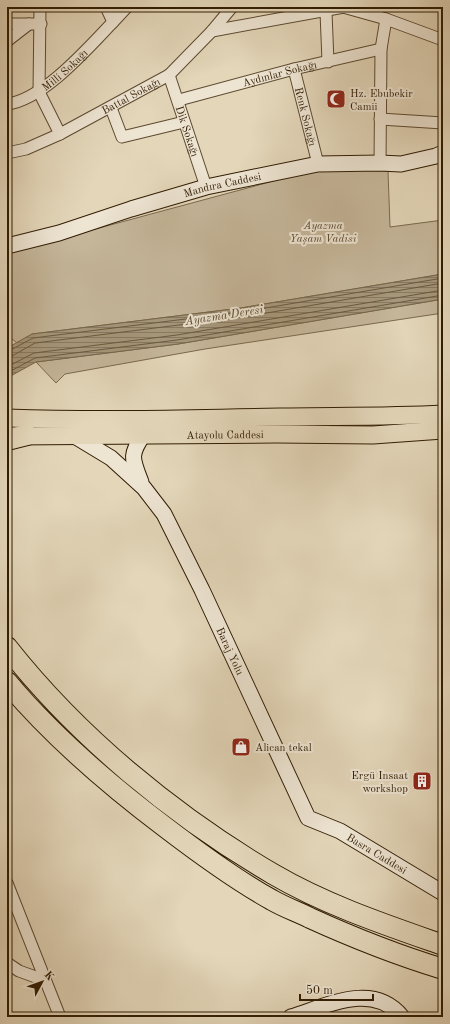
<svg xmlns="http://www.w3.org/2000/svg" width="450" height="1024" viewBox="0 0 450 1024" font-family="'Old Standard TT',serif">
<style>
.park{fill:#c5b69a;stroke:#7a694e}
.water{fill:url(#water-rules);stroke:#77664b}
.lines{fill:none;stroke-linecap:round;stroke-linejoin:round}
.shore{stroke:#6b5a3f;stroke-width:1}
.street-casing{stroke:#5d4a30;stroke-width:13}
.secondary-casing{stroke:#301c03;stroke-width:17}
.primary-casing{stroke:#301c03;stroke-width:19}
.highway-casing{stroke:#301c03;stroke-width:22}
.street{stroke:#ede4d2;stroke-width:11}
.secondary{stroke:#ede4d2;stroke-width:15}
.primary{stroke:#e3d6b9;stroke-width:17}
.highway{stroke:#e3d6b9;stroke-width:20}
.labels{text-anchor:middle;stroke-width:4;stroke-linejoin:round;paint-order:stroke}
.street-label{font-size:11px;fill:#301c03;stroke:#ede4d2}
.poi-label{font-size:11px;fill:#301c03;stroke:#ede4d2;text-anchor:start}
.park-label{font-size:11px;font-style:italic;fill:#5d4a30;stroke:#ede4d2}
.water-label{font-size:12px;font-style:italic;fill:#59472d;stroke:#ede4d2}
</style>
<defs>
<pattern id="water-rules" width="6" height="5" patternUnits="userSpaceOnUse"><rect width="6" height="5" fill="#a6977b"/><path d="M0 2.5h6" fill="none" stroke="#887a63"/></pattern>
</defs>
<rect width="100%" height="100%" fill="#e3d6b9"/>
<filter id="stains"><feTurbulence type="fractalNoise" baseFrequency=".005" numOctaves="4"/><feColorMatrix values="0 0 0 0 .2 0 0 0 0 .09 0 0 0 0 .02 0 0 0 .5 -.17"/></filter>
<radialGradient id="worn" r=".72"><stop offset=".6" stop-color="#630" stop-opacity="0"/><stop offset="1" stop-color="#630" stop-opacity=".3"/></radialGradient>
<!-- park -->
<path class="park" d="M 318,169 L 388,171 L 390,227 L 443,220 L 443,274 L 241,308 L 32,334 L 17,343 L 7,335 L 7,249 L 88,231 Z
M 443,299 L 443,313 L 205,349 L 65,374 L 56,383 L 36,362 L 178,344 Z"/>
<!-- water -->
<path class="water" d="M 443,274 L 443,299 L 178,344 L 36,362 L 7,378 L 7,348 L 32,334 L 241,308 Z"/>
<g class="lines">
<!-- shore -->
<path class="shore" d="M 7,352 L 33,338 L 242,312 L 443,278
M 7,357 L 12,356 L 35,343 L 243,317 L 443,283
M 7,367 L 34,353 L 177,335 L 443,290
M 7,373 L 35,358 L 177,340 L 443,295"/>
<!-- street casing -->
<g class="street-casing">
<g id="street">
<path d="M 40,7 L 39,92 L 60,134"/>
<path d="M 106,7 L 113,22 L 127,7"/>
<path d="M 343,7 L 386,19 L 443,40"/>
<path d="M 326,12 L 328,62"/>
<path d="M 7,24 L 41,24"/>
<path d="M 212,31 L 344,7"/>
<path d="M 7,41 L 29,24"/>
<path id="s1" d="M 294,69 L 318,164"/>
<path id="s2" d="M 169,75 L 206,187"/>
<path id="s3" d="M 179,100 L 294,69 L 381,49"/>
<path id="s4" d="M 7,104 C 43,100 88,48 113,22"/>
<path d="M 111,108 L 122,137 L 184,122"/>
<path d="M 380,119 L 443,123"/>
<path id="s5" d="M 7,153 L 26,149 L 60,134 L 169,75 L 212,31 L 232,7"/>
<path d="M 380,163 L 381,49 L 386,19"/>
<path d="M 7,883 L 60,1017"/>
<path d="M 7,963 L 19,971 L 44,980"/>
</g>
</g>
<!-- secondary casing -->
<g class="secondary-casing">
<g id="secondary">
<path id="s6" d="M 7,246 L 59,233 L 131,209 L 206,187 L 318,164 L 380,163 L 401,164 L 436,156 L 443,153"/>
<path id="s7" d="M 73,435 L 111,458 L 144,488 L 164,514 L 202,590 L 308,818 L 340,831 L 443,893"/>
<path d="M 141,482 C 132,459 129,455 144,434"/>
<path d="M 291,1017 C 327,1006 373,981 402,1017"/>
</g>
</g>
<!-- primary casing -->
<g class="primary-casing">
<g id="primary">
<path d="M 7,418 C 98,421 189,419 280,417 C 334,416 388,417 443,414"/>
<path id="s8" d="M 13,436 L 276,434 L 373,435 L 443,430"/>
</g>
</g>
<!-- highway casing -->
<g class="highway-casing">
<path id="highway" d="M 7,440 L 27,435
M 7,647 C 78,737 174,816 273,874 C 326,905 386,925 443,945
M 7,682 C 53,737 108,784 165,827 C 199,853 234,879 272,900 C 284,907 298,912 310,918 C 354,938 397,955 443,969"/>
</g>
<!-- street -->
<use href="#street" class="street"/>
<!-- secondary -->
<use href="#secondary" class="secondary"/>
<!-- primary -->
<use href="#primary" class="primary"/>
<!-- highway -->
<use href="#highway" class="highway"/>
</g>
<!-- icons -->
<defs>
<g id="mosque-square" transform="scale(1)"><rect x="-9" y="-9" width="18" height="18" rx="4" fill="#8f2418" stroke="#ede4d2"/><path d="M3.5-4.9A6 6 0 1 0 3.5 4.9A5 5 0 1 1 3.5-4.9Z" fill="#fff"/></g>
<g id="shop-square" transform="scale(1)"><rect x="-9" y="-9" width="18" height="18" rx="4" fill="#8f2418" stroke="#ede4d2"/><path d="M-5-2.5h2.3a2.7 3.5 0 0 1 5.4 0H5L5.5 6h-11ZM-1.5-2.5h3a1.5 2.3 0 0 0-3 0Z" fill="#fff"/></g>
<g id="building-square" transform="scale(1)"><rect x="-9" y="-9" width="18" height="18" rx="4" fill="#8f2418" stroke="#ede4d2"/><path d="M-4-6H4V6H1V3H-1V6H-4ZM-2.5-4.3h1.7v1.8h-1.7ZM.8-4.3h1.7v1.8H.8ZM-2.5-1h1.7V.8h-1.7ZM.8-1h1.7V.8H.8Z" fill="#fff"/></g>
</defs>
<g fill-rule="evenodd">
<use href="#mosque-square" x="336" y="99"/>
<use href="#shop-square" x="241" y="747"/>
<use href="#building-square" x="422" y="781"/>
</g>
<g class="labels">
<!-- street labels -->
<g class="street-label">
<text dy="4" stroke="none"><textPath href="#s4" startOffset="68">Milli Sokağı</textPath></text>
<text dy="4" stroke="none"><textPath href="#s3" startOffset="104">Aydınlar Sokağı</textPath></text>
<text dy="4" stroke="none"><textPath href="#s5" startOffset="137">Battal Sokağı</textPath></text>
<text dy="4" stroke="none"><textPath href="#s1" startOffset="49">Renk Sokağı</textPath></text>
<text dy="4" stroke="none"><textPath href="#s2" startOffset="59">Dik Sokağı</textPath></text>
<text dy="4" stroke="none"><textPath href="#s6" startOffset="224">Mandıra Caddesi</textPath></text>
<text dy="4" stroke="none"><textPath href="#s8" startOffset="212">Atayolu Caddesi</textPath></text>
<text dy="4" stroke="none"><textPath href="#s7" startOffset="274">Baraj Yolu</textPath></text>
<text dy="4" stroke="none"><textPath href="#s7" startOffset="536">Basra Caddesi</textPath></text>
</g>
<!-- poi labels -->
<g class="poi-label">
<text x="350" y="97">Hz. Ebubekir<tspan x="350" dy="13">Camii</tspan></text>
<text x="255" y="751">Alican tekal</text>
<text x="408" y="779" text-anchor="end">Ergü Insaat<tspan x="408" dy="13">workshop</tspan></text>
</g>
<!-- park labels -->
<g class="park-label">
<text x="323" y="229">Ayazma<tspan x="323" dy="13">Yaşam Vadisi</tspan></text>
</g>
<!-- water labels -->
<g class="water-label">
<text transform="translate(224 315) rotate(-9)" y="4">Ayazma Deresi</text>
</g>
</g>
<!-- margin -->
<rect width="450" height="1024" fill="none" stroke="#e3d6b9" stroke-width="24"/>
<rect x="8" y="8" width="434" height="1008" fill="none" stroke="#301c03" stroke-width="2"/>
<rect x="12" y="12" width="426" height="1000" fill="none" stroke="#301c03"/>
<!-- north arrow -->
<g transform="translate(42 982) rotate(49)" stroke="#ede4d2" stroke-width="3" paint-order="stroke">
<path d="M0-3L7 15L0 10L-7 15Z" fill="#301c03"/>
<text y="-6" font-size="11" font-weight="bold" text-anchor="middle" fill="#301c03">K</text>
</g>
<!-- scale -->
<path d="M300 994v6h73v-6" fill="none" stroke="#301c03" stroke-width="2"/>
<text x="306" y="994" font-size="12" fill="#301c03" stroke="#ede4d2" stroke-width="3" paint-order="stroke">50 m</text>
<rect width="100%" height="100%" filter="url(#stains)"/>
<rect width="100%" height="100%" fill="url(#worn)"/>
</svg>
